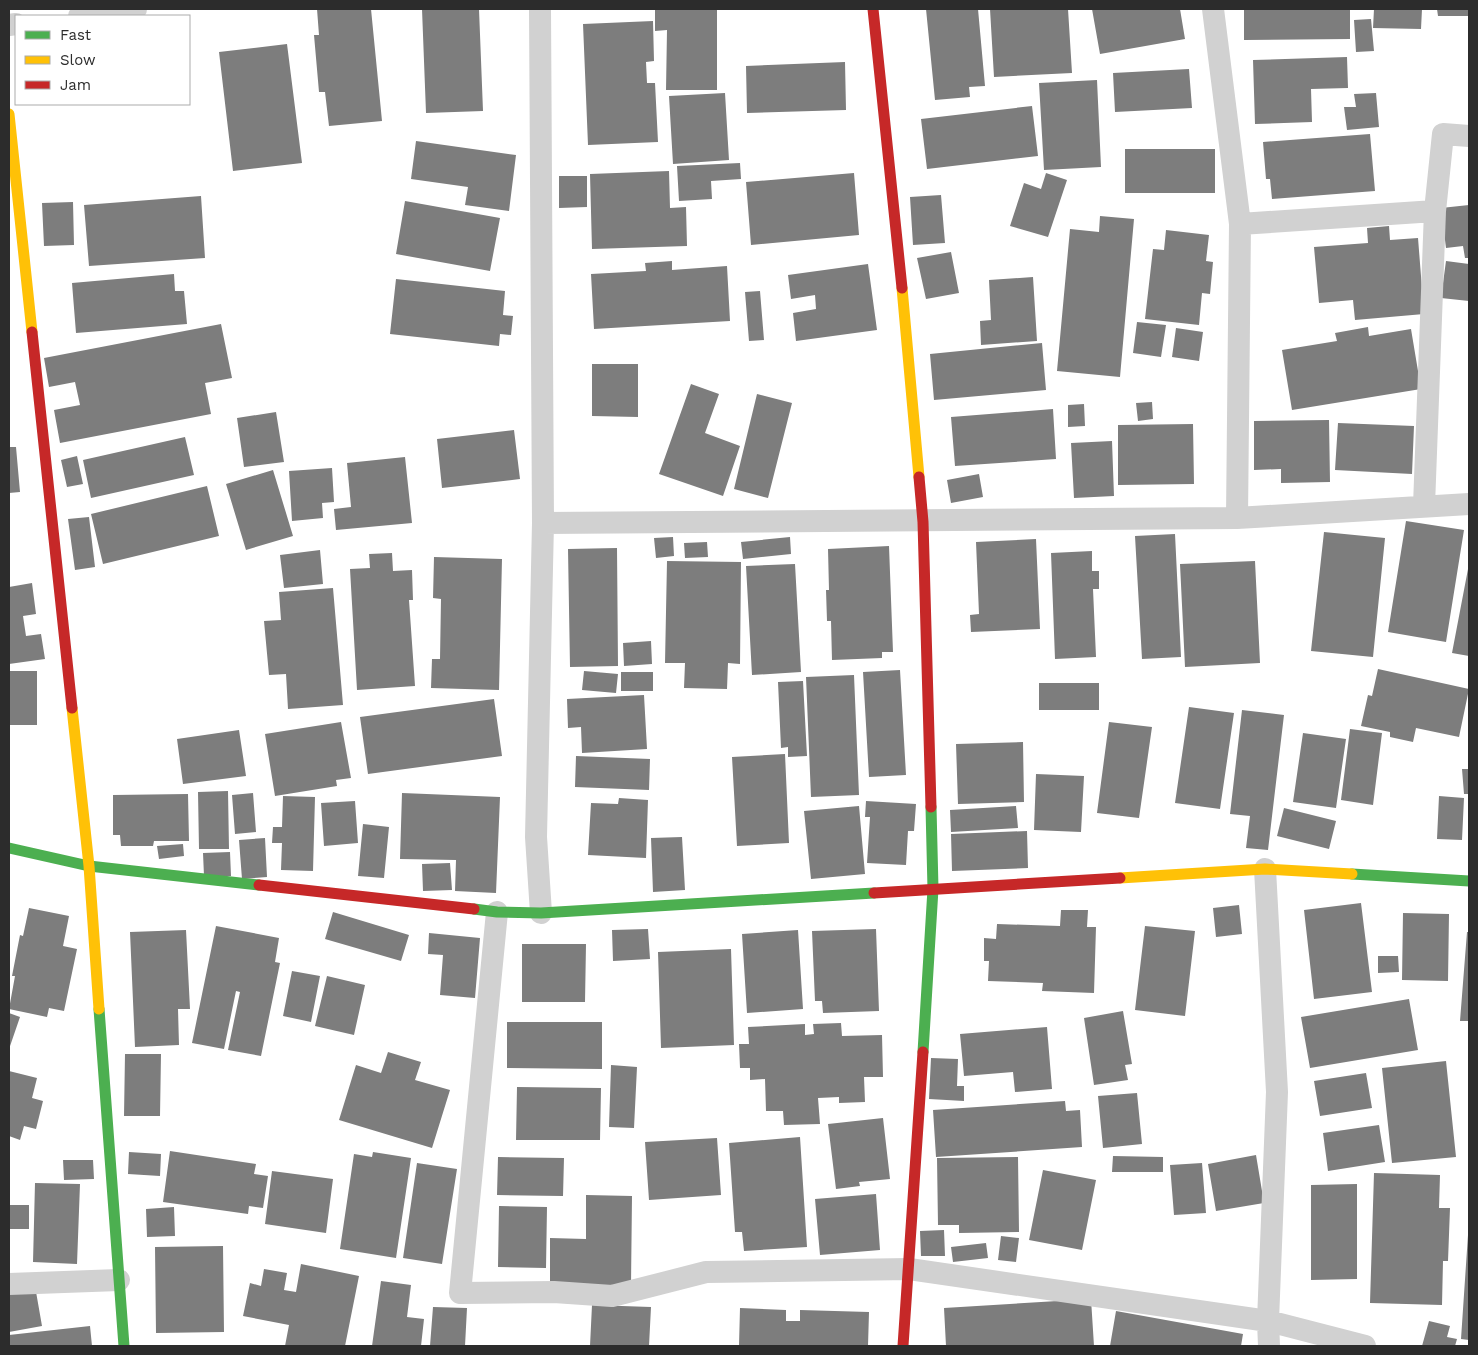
<svg xmlns="http://www.w3.org/2000/svg" width="1478" height="1355" viewBox="0 0 1478 1355" font-family="'Work Sans',sans-serif">
<style>
.building{fill:#7d7d7d}
.lines{fill:none;stroke-linecap:round;stroke-linejoin:round}
.street{stroke:#d1d1d1;stroke-width:22}
.fast{stroke:#4caf50;stroke-width:11}
.slow{stroke:#ffc107;stroke-width:11}
.jam{stroke:#c62828;stroke-width:11}
</style>
<rect width="100%" height="100%" fill="#fff"/>
<!-- building -->
<path class="building" d="M 317,9 L 371,9 L 382,121 L 329,126 L 325,92 L 319,92 L 314,35 L 319,35 Z
M 422,9 L 479,9 L 483,111 L 426,113 Z
M 655,9 L 717,9 L 717,90 L 666,90 L 667,30 L 655,31 Z
M 926,9 L 978,9 L 985,86 L 969,87 L 970,97 L 935,100 Z
M 990,9 L 1068,9 L 1072,73 L 994,77 Z
M 1092,9 L 1180,9 L 1185,39 L 1100,54 Z
M 1244,9 L 1350,9 L 1350,39 L 1244,40 Z
M 1374,9 L 1422,9 L 1421,29 L 1373,28 Z
M 1437,9 L 1469,9 L 1469,16 L 1438,16 Z
M 1371,19 L 1374,51 L 1356,52 L 1354,20 Z
M 653,21 L 654,61 L 646,62 L 647,83 L 655,83 L 658,142 L 588,145 L 583,24 Z
M 287,44 L 302,163 L 233,171 L 219,52 Z
M 1347,57 L 1348,88 L 1311,89 L 1312,122 L 1255,124 L 1253,60 Z
M 845,62 L 846,110 L 747,113 L 746,66 Z
M 1189,69 L 1192,108 L 1115,112 L 1113,73 Z
M 1097,80 L 1101,167 L 1044,170 L 1039,83 Z
M 725,93 L 729,160 L 673,164 L 669,96 Z
M 1376,93 L 1379,127 L 1347,130 L 1344,107 L 1356,107 L 1354,94 Z
M 1032,106 L 1038,156 L 927,169 L 921,119 Z
M 1370,134 L 1375,191 L 1272,199 L 1270,179 L 1266,179 L 1263,142 Z
M 416,141 L 516,155 L 509,211 L 465,205 L 468,187 L 411,179 Z
M 1125,149 L 1215,149 L 1215,193 L 1125,193 Z
M 740,163 L 741,179 L 711,181 L 712,199 L 679,201 L 677,166 Z
M 669,171 L 670,208 L 686,207 L 687,246 L 592,249 L 590,174 Z
M 854,173 L 859,235 L 751,245 L 746,182 Z
M 1046,173 L 1067,180 L 1048,237 L 1010,226 L 1024,183 L 1041,189 Z
M 559,176 L 587,176 L 587,207 L 559,208 Z
M 941,195 L 945,243 L 913,245 L 910,197 Z
M 201,196 L 205,258 L 89,266 L 84,205 Z
M 405,201 L 500,218 L 490,271 L 396,254 Z
M 73,202 L 74,245 L 44,246 L 42,203 Z
M 1469,205 L 1469,258 L 1465,258 L 1463,246 L 1446,248 L 1441,208 Z
M 1100,216 L 1134,219 L 1120,377 L 1057,371 L 1070,229 L 1099,232 Z
M 1389,226 L 1390,240 L 1418,238 L 1424,314 L 1355,320 L 1353,300 L 1319,303 L 1314,247 L 1368,243 L 1367,228 Z
M 1166,230 L 1209,235 L 1206,261 L 1213,262 L 1210,294 L 1202,293 L 1199,325 L 1145,319 L 1153,249 L 1164,250 Z
M 951,252 L 959,293 L 926,299 L 917,258 Z
M 672,261 L 672,270 L 727,266 L 730,321 L 594,329 L 591,274 L 646,271 L 645,263 Z
M 1446,261 L 1469,264 L 1469,301 L 1441,298 Z
M 868,264 L 877,330 L 796,341 L 793,313 L 816,309 L 815,295 L 791,299 L 788,275 Z
M 174,274 L 175,291 L 184,291 L 187,324 L 76,333 L 72,283 Z
M 1033,277 L 1037,341 L 981,345 L 980,321 L 991,320 L 989,280 Z
M 396,279 L 505,291 L 503,315 L 513,316 L 511,335 L 500,334 L 499,346 L 390,334 Z
M 760,291 L 764,340 L 749,341 L 745,292 Z
M 1137,322 L 1166,325 L 1161,357 L 1133,353 Z
M 221,324 L 232,378 L 205,383 L 211,414 L 60,443 L 54,410 L 80,405 L 75,382 L 49,387 L 44,358 Z
M 1368,327 L 1369,336 L 1411,329 L 1421,389 L 1292,410 L 1282,350 L 1337,341 L 1335,333 Z
M 1176,328 L 1203,332 L 1199,361 L 1172,357 Z
M 1042,343 L 1046,390 L 934,400 L 930,354 Z
M 592,364 L 638,364 L 638,417 L 592,416 Z
M 691,384 L 719,394 L 705,433 L 740,446 L 723,496 L 659,474 Z
M 757,394 L 792,403 L 768,498 L 734,489 Z
M 1152,402 L 1153,419 L 1138,421 L 1136,403 Z
M 1084,404 L 1085,426 L 1068,427 L 1068,405 Z
M 1053,409 L 1056,459 L 955,466 L 951,417 Z
M 276,412 L 284,462 L 244,467 L 237,418 Z
M 1329,420 L 1330,482 L 1281,483 L 1281,469 L 1254,470 L 1254,421 Z
M 1338,423 L 1414,426 L 1412,474 L 1335,470 Z
M 1193,424 L 1194,484 L 1118,485 L 1118,425 Z
M 514,430 L 520,479 L 442,488 L 437,439 Z
M 185,437 L 194,475 L 91,498 L 83,460 Z
M 1112,441 L 1114,496 L 1074,498 L 1071,443 Z
M 9,447 L 16,447 L 20,492 L 9,493 Z
M 77,456 L 83,484 L 67,487 L 61,460 Z
M 405,457 L 412,523 L 336,530 L 334,509 L 351,507 L 347,463 Z
M 332,468 L 334,502 L 322,503 L 323,518 L 292,521 L 289,471 Z
M 273,470 L 293,536 L 246,550 L 226,484 Z
M 979,474 L 983,497 L 951,503 L 947,480 Z
M 207,486 L 219,536 L 103,564 L 91,514 Z
M 89,517 L 95,567 L 75,570 L 68,519 Z
M 1406,521 L 1464,530 L 1446,642 L 1388,632 Z
M 1324,532 L 1385,538 L 1373,657 L 1311,651 Z
M 1175,534 L 1181,657 L 1142,659 L 1135,536 Z
M 673,537 L 674,556 L 656,558 L 654,538 Z
M 790,537 L 791,554 L 743,559 L 741,542 Z
M 1036,539 L 1040,629 L 971,632 L 970,615 L 979,614 L 976,542 Z
M 707,542 L 708,557 L 685,558 L 684,543 Z
M 889,546 L 893,652 L 882,652 L 882,658 L 832,660 L 831,621 L 827,621 L 826,590 L 829,590 L 828,549 Z
M 617,548 L 618,666 L 570,667 L 568,549 Z
M 320,550 L 323,584 L 284,588 L 280,555 Z
M 1092,551 L 1092,571 L 1099,571 L 1099,589 L 1093,589 L 1096,657 L 1055,659 L 1051,553 Z
M 392,553 L 393,571 L 412,570 L 413,600 L 409,600 L 415,686 L 357,690 L 350,569 L 370,568 L 369,554 Z
M 434,557 L 502,559 L 499,690 L 431,688 L 432,659 L 440,659 L 441,599 L 433,598 Z
M 667,561 L 741,562 L 740,664 L 728,663 L 727,689 L 684,688 L 685,663 L 665,663 Z
M 1255,561 L 1260,663 L 1185,667 L 1180,564 Z
M 795,564 L 801,672 L 752,675 L 746,566 Z
M 1468,569 L 1469,569 L 1469,656 L 1452,653 Z
M 32,583 L 36,614 L 23,616 L 26,636 L 41,634 L 45,659 L 9,664 L 9,587 Z
M 333,588 L 343,705 L 288,709 L 286,674 L 269,675 L 264,621 L 281,620 L 279,592 Z
M 651,641 L 652,664 L 624,666 L 623,643 Z
M 1378,669 L 1469,689 L 1459,737 L 1416,728 L 1413,742 L 1390,737 L 1390,732 L 1361,726 L 1368,695 L 1372,696 Z
M 900,670 L 906,775 L 869,777 L 863,672 Z
M 9,671 L 37,671 L 37,725 L 9,725 Z
M 584,671 L 618,674 L 616,693 L 582,690 Z
M 621,672 L 653,672 L 653,691 L 621,691 Z
M 854,675 L 859,795 L 811,797 L 806,677 Z
M 803,681 L 807,756 L 788,757 L 788,747 L 781,748 L 778,682 Z
M 1039,683 L 1099,683 L 1099,710 L 1039,710 Z
M 644,695 L 647,749 L 582,753 L 581,727 L 568,728 L 567,699 Z
M 494,699 L 502,756 L 368,774 L 360,717 Z
M 1189,707 L 1234,713 L 1220,809 L 1175,803 Z
M 1242,710 L 1284,715 L 1268,850 L 1246,848 L 1250,816 L 1230,814 Z
M 341,722 L 351,778 L 336,780 L 337,786 L 275,796 L 265,734 Z
M 1109,722 L 1152,727 L 1139,818 L 1097,813 Z
M 1350,729 L 1382,733 L 1373,805 L 1341,800 Z
M 239,730 L 246,776 L 183,784 L 177,739 Z
M 1303,733 L 1346,739 L 1336,808 L 1293,802 Z
M 1023,742 L 1024,802 L 958,804 L 956,744 Z
M 785,754 L 789,843 L 737,846 L 732,757 Z
M 576,756 L 650,759 L 649,790 L 575,787 Z
M 1462,769 L 1469,769 L 1469,794 L 1464,794 Z
M 1036,774 L 1084,776 L 1081,832 L 1034,830 Z
M 228,791 L 229,849 L 199,849 L 198,792 Z
M 253,793 L 256,832 L 235,834 L 232,795 Z
M 402,793 L 500,797 L 496,893 L 455,891 L 456,860 L 400,859 Z
M 188,794 L 189,841 L 154,841 L 153,846 L 121,846 L 120,835 L 113,835 L 113,795 Z
M 283,796 L 315,797 L 313,871 L 281,870 L 282,843 L 272,843 L 273,827 L 282,827 Z
M 1439,796 L 1464,798 L 1462,840 L 1437,839 Z
M 619,798 L 648,800 L 646,858 L 588,855 L 591,803 L 618,804 Z
M 355,801 L 358,843 L 324,846 L 321,803 Z
M 866,801 L 916,804 L 914,831 L 908,831 L 906,865 L 867,863 L 870,817 L 865,817 Z
M 859,806 L 865,874 L 811,879 L 804,811 Z
M 1016,806 L 1018,828 L 951,832 L 950,810 Z
M 1284,808 L 1336,821 L 1329,849 L 1277,836 Z
M 363,824 L 389,827 L 384,878 L 358,876 Z
M 1027,831 L 1028,868 L 952,871 L 951,834 Z
M 682,837 L 685,890 L 653,892 L 651,838 Z
M 265,838 L 267,877 L 242,879 L 239,840 Z
M 183,844 L 184,856 L 159,859 L 157,846 Z
M 230,852 L 231,876 L 204,876 L 203,853 Z
M 450,863 L 452,890 L 423,891 L 422,864 Z
M 1361,903 L 1372,992 L 1314,999 L 1304,910 Z
M 1239,905 L 1242,934 L 1216,937 L 1213,908 Z
M 29,908 L 69,916 L 63,946 L 77,949 L 64,1011 L 49,1008 L 47,1017 L 9,1009 L 15,976 L 12,976 L 20,935 L 23,936 Z
M 1061,910 L 1088,910 L 1087,927 L 1096,927 L 1094,993 L 1042,991 L 1043,983 L 988,981 L 989,961 L 984,961 L 984,938 L 996,939 L 997,924 L 1060,926 Z
M 333,912 L 409,935 L 401,961 L 325,939 Z
M 1403,913 L 1449,914 L 1448,981 L 1402,980 Z
M 216,926 L 279,938 L 275,962 L 280,963 L 261,1056 L 228,1050 L 240,992 L 236,991 L 224,1049 L 192,1043 Z
M 1145,926 L 1195,931 L 1185,1016 L 1135,1010 Z
M 648,929 L 650,959 L 613,961 L 612,930 Z
M 876,929 L 879,1011 L 823,1013 L 822,1001 L 815,1001 L 812,931 Z
M 186,930 L 190,1009 L 178,1009 L 179,1045 L 135,1047 L 130,932 Z
M 798,930 L 803,1009 L 747,1013 L 742,934 Z
M 1467,932 L 1469,932 L 1469,1021 L 1460,1021 Z
M 429,933 L 480,938 L 475,998 L 440,995 L 443,955 L 428,954 Z
M 522,944 L 586,944 L 585,1002 L 522,1002 Z
M 731,949 L 734,1045 L 661,1048 L 658,952 Z
M 1378,956 L 1398,956 L 1399,972 L 1378,973 Z
M 292,971 L 320,976 L 311,1022 L 283,1016 Z
M 327,976 L 365,985 L 354,1035 L 315,1026 Z
M 1409,999 L 1418,1050 L 1310,1068 L 1301,1017 Z
M 1123,1011 L 1132,1064 L 1125,1065 L 1128,1080 L 1094,1085 L 1084,1018 Z
M 9,1013 L 20,1017 L 9,1049 Z
M 507,1022 L 602,1022 L 602,1069 L 507,1068 Z
M 841,1023 L 842,1036 L 882,1035 L 883,1077 L 864,1077 L 865,1102 L 839,1103 L 839,1097 L 818,1098 L 820,1124 L 784,1125 L 783,1111 L 766,1111 L 765,1079 L 750,1080 L 750,1068 L 740,1068 L 739,1044 L 749,1044 L 748,1027 L 805,1024 L 805,1035 L 814,1034 L 813,1024 Z
M 1047,1027 L 1052,1089 L 1015,1092 L 1013,1072 L 964,1076 L 960,1034 Z
M 388,1052 L 421,1062 L 415,1080 L 450,1090 L 432,1148 L 339,1120 L 356,1065 L 381,1073 Z
M 125,1054 L 161,1054 L 160,1116 L 124,1116 Z
M 931,1058 L 958,1059 L 957,1086 L 964,1086 L 964,1101 L 929,1099 Z
M 1446,1061 L 1456,1157 L 1392,1163 L 1382,1068 Z
M 611,1065 L 637,1067 L 634,1128 L 609,1127 Z
M 9,1071 L 37,1078 L 32,1098 L 43,1101 L 36,1129 L 24,1126 L 20,1140 L 9,1136 Z
M 1366,1073 L 1372,1108 L 1320,1116 L 1314,1081 Z
M 517,1087 L 601,1088 L 600,1140 L 516,1140 Z
M 1137,1093 L 1142,1144 L 1103,1148 L 1098,1096 Z
M 1065,1101 L 1066,1111 L 1080,1110 L 1082,1147 L 936,1157 L 933,1110 Z
M 883,1118 L 890,1179 L 859,1182 L 860,1186 L 836,1189 L 828,1124 Z
M 1379,1125 L 1385,1162 L 1328,1171 L 1323,1133 Z
M 800,1137 L 807,1247 L 744,1251 L 742,1232 L 735,1232 L 729,1143 Z
M 717,1138 L 721,1195 L 649,1200 L 645,1142 Z
M 170,1151 L 256,1164 L 254,1174 L 268,1176 L 263,1208 L 249,1206 L 248,1214 L 163,1202 Z
M 129,1152 L 161,1154 L 160,1176 L 128,1174 Z
M 373,1152 L 411,1158 L 396,1258 L 340,1249 L 354,1154 L 372,1157 Z
M 1256,1155 L 1264,1203 L 1216,1211 L 1208,1164 Z
M 1113,1156 L 1163,1157 L 1163,1172 L 1112,1172 Z
M 498,1157 L 564,1158 L 563,1196 L 497,1195 Z
M 1018,1157 L 1019,1232 L 959,1233 L 959,1225 L 938,1225 L 937,1158 Z
M 63,1160 L 93,1160 L 94,1179 L 64,1180 Z
M 417,1163 L 457,1169 L 442,1264 L 403,1258 Z
M 1202,1163 L 1206,1213 L 1174,1215 L 1170,1165 Z
M 1043,1170 L 1096,1180 L 1082,1250 L 1029,1240 Z
M 272,1171 L 333,1179 L 326,1233 L 265,1224 Z
M 1374,1173 L 1440,1175 L 1439,1208 L 1450,1208 L 1448,1261 L 1443,1261 L 1442,1305 L 1370,1303 Z
M 35,1183 L 80,1184 L 77,1264 L 33,1262 Z
M 1357,1184 L 1357,1279 L 1311,1280 L 1311,1185 Z
M 876,1194 L 880,1250 L 820,1255 L 815,1199 Z
M 586,1195 L 632,1196 L 631,1286 L 550,1285 L 550,1238 L 586,1239 Z
M 9,1205 L 29,1205 L 29,1229 L 10,1229 Z
M 499,1206 L 547,1207 L 546,1268 L 498,1267 Z
M 174,1207 L 175,1236 L 147,1237 L 146,1209 Z
M 944,1230 L 945,1256 L 921,1256 L 920,1231 Z
M 1468,1235 L 1469,1235 L 1469,1340 L 1461,1339 Z
M 1001,1236 L 1019,1238 L 1016,1262 L 998,1260 Z
M 986,1243 L 988,1258 L 953,1262 L 951,1247 Z
M 223,1246 L 224,1332 L 156,1333 L 155,1247 Z
M 301,1264 L 359,1276 L 345,1346 L 285,1346 L 289,1325 L 243,1316 L 250,1283 L 261,1286 L 264,1269 L 287,1273 L 284,1290 L 296,1292 Z
M 381,1281 L 411,1285 L 407,1317 L 424,1319 L 421,1346 L 372,1346 Z
M 35,1286 L 42,1326 L 9,1332 L 9,1290 Z
M 1091,1299 L 1094,1346 L 946,1346 L 944,1308 Z
M 592,1305 L 651,1307 L 649,1346 L 590,1346 Z
M 433,1307 L 467,1308 L 465,1346 L 430,1346 Z
M 740,1308 L 786,1310 L 786,1321 L 800,1321 L 800,1310 L 869,1312 L 868,1346 L 739,1346 Z
M 1116,1311 L 1243,1334 L 1241,1346 L 1110,1346 Z
M 1429,1321 L 1450,1326 L 1447,1337 L 1457,1339 L 1455,1346 L 1422,1346 Z
M 90,1326 L 92,1346 L 9,1346 L 9,1335 Z"/>
<g class="lines">
<!-- street -->
<path class="street" d="M 540,9 L 543,523 L 536,837 L 541,913
M 1213,9 L 1240,224 L 1237,518
M 79,16 L 136,9
M 9,25 L 16,24
M 1240,224 L 1435,211
M 1424,506 L 1435,211 L 1443,134 L 1469,136
M 543,523 L 1237,518 L 1469,504
M 1265,869 L 1277,1092 L 1268,1321 L 1269,1346
M 497,912 L 460,1293 L 554,1292 L 612,1296 L 706,1272 L 909,1269 L 1268,1321 L 1365,1346
M 9,1284 L 119,1280"/>
<!-- fast -->
<path class="fast" d="M 9,848 L 89,866 L 259,885
M 1352,874 L 1469,881
M 474,909 L 497,912 L 541,913 L 874,893
M 99,1009 L 124,1346
M 923,1052 L 933,889 L 931,807"/>
<!-- slow -->
<path class="slow" d="M 9,114 L 32,332
M 902,288 L 919,477
M 72,708 L 89,866 L 99,1009
M 1120,878 L 1265,869 L 1352,874"/>
<!-- jam -->
<path class="jam" d="M 873,9 L 902,288
M 32,332 L 72,708
M 919,477 L 923,522 L 931,807
M 259,885 L 474,909
M 874,893 L 1120,878
M 903,1346 L 923,1052"/>
</g>
<!-- border -->
<rect width="1478" height="1355" fill="none" stroke="#2c2c2c" stroke-width="20"/>
<!-- legend -->
<rect x="15" y="15" width="175" height="90" fill="#ffffff" stroke="#ababab"/>
<rect x="25" y="31" width="25" height="8" fill="#4caf50" stroke="#ababab"/>
<text x="60" y="40" font-size="15" fill="#2c2c2c">Fast</text>
<rect x="25" y="56" width="25" height="8" fill="#ffc107" stroke="#ababab"/>
<text x="60" y="65" font-size="15" fill="#2c2c2c">Slow</text>
<rect x="25" y="81" width="25" height="8" fill="#c62828" stroke="#ababab"/>
<text x="60" y="90" font-size="15" fill="#2c2c2c">Jam</text>
</svg>
